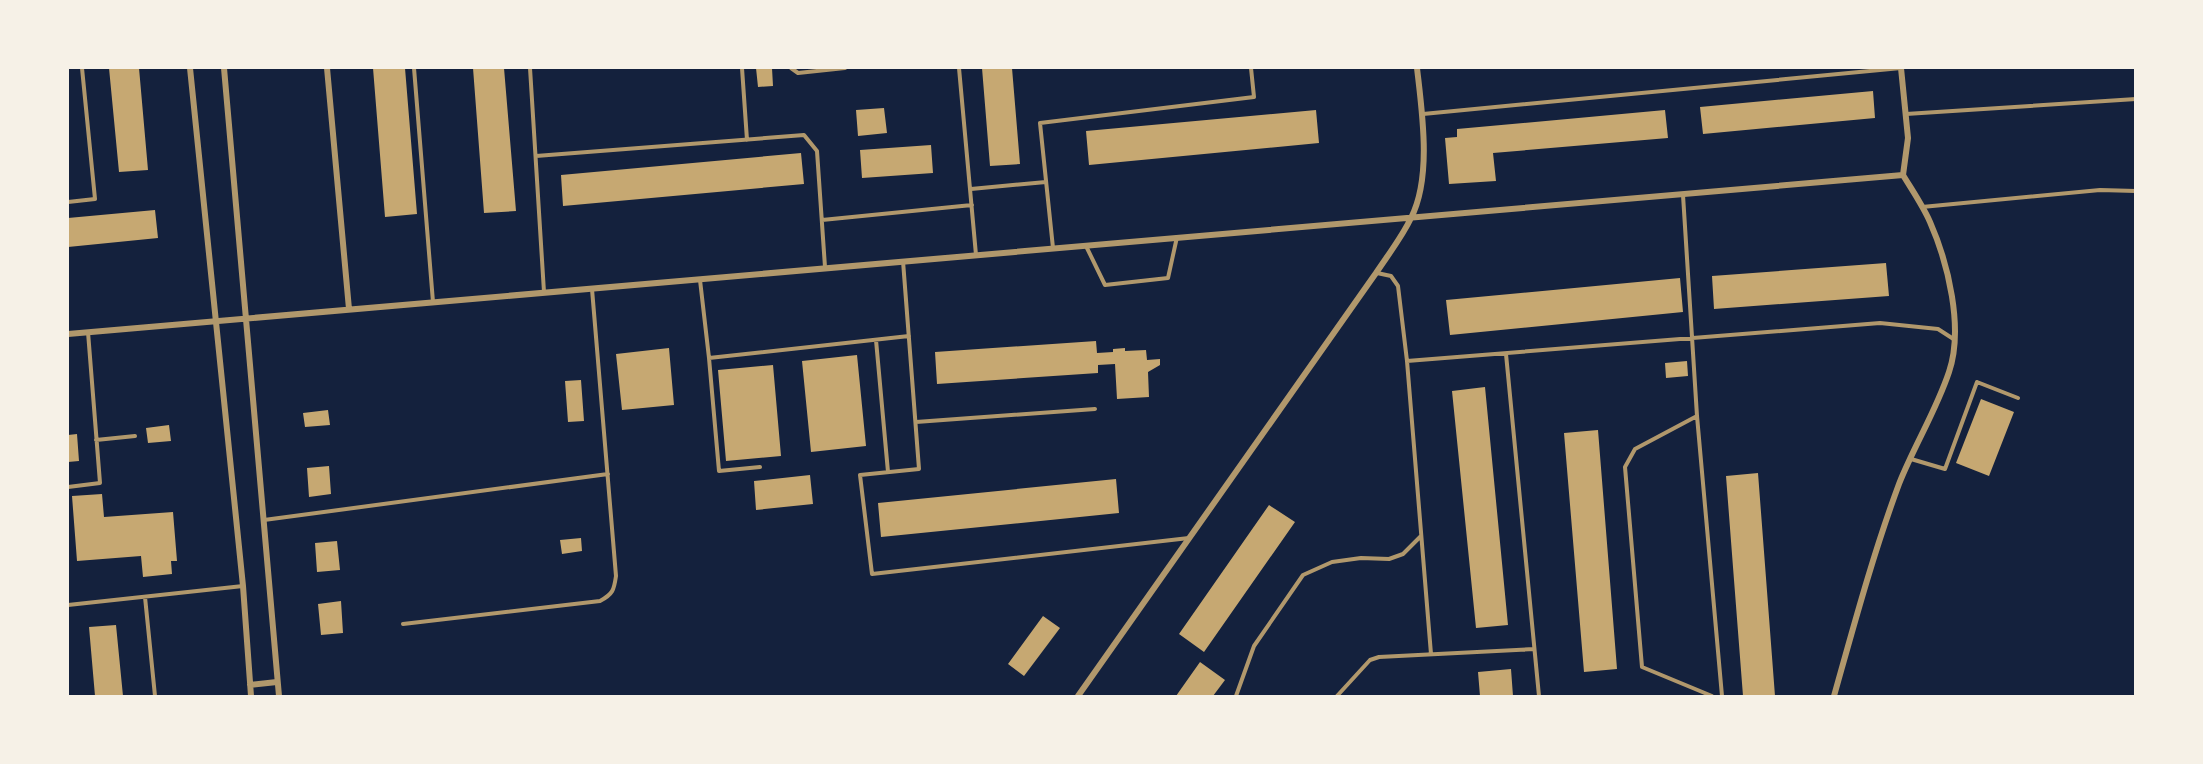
<svg xmlns="http://www.w3.org/2000/svg" width="2203" height="764" viewBox="0 0 2203 764" font-family="Bitter,serif">
<style>
.building{fill:#c6a872}
.lines{fill:none;stroke-linecap:round;stroke-linejoin:round}
.service{stroke:#b1986c;stroke-width:4}
.minor{stroke:#b1986c;stroke-width:6}
</style>
<rect width="100%" height="100%" fill="#14213d"/>
<!-- building -->
<path class="building" d="M 109,68 L 139,68 L 148,170 L 119,172 Z
M 373,68 L 405,68 L 417,214 L 385,217 Z
M 473,68 L 504,68 L 516,211 L 484,213 Z
M 756,68 L 772,68 L 773,86 L 758,87 Z
M 982,68 L 1012,68 L 1020,164 L 990,166 Z
M 1873,91 L 1875,118 L 1703,134 L 1700,107 Z
M 884,108 L 887,133 L 858,136 L 856,110 Z
M 1316,110 L 1319,143 L 1089,165 L 1086,131 Z
M 1665,110 L 1668,138 L 1493,153 L 1496,181 L 1449,184 L 1445,138 L 1457,137 L 1457,129 Z
M 931,145 L 933,173 L 862,178 L 860,150 Z
M 801,153 L 804,184 L 563,206 L 561,175 Z
M 155,210 L 158,238 L 68,247 L 68,218 Z
M 1886,263 L 1889,296 L 1714,309 L 1712,276 Z
M 1680,278 L 1683,312 L 1450,335 L 1446,300 Z
M 1096,341 L 1097,353 L 1113,352 L 1113,349 L 1125,348 L 1125,351 L 1146,350 L 1147,360 L 1160,359 L 1160,365 L 1148,372 L 1149,397 L 1117,399 L 1115,364 L 1098,365 L 1098,373 L 937,384 L 935,352 Z
M 669,348 L 674,405 L 622,410 L 616,354 Z
M 857,355 L 866,446 L 811,452 L 802,361 Z
M 1687,361 L 1688,376 L 1666,378 L 1665,363 Z
M 773,365 L 781,456 L 726,461 L 718,370 Z
M 581,380 L 584,421 L 568,422 L 565,381 Z
M 1485,387 L 1508,625 L 1476,628 L 1452,391 Z
M 1981,399 L 2014,412 L 1989,476 L 1956,463 Z
M 328,410 L 330,425 L 305,427 L 303,413 Z
M 169,425 L 171,441 L 148,443 L 146,428 Z
M 1598,430 L 1617,669 L 1584,672 L 1564,433 Z
M 77,434 L 79,461 L 68,462 L 68,435 Z
M 329,466 L 331,494 L 309,497 L 307,468 Z
M 1758,473 L 1775,696 L 1743,696 L 1734,580 L 1726,476 Z
M 810,475 L 813,504 L 756,510 L 754,481 Z
M 1116,479 L 1119,513 L 881,537 L 878,503 Z
M 102,494 L 104,517 L 173,512 L 177,561 L 171,561 L 172,574 L 143,577 L 141,556 L 77,561 L 72,496 Z
M 1269,505 L 1295,522 L 1204,652 L 1179,634 Z
M 581,538 L 582,551 L 562,554 L 560,540 Z
M 337,541 L 340,570 L 317,572 L 315,543 Z
M 341,601 L 343,633 L 321,635 L 318,604 Z
M 1043,616 L 1060,628 L 1024,676 L 1008,664 Z
M 116,625 L 123,696 L 95,696 L 89,627 Z
M 1200,662 L 1225,680 L 1213,696 L 1176,696 Z
M 1511,669 L 1513,696 L 1480,696 L 1478,672 Z"/>
<g class="lines">
<!-- service -->
<path class="service" d="M 414,68 L 433,302
M 530,68 L 544,292
M 742,68 L 747,140
M 791,68 L 798,73 L 845,68
M 959,68 L 976,255
M 1423,114 L 1901,68
M 1906,114 L 2136,99
M 536,156 L 804,135 L 817,151 L 825,267
M 971,189 L 1046,182
M 1683,195 L 1697,416 L 1722,696
M 68,202 L 95,199 L 82,68
M 1922,207 L 2100,190 L 2136,191
M 822,220 L 972,205
M 1086,246 L 1105,285 L 1168,278 L 1177,237
M 1053,248 L 1040,123 L 1254,97 L 1251,68
M 903,261 L 919,469 L 860,475 L 872,574 L 1189,538
M 1377,273 L 1391,276 L 1398,286 L 1407,361 L 1431,654
M 700,280 L 709,358 L 909,336
M 876,340 L 888,472
M 1506,354 L 1539,696
M 709,358 L 719,471 L 760,467
M 1407,361 L 1880,323 L 1938,329 L 1955,340
M 1697,416 L 1635,449 L 1625,467 L 1642,667 L 1712,696
M 916,422 L 1095,409
M 96,440 L 135,436
M 1911,459 L 1945,469 L 1977,382 L 2018,398
M 68,487 L 100,483 L 88,332
M 264,520 L 608,474
M 145,597 L 155,696
M 68,605 L 243,586
M 403,624 L 600,601 C 613,594 614,590 616,576 L 592,289
M 1236,696 L 1254,646 L 1303,575 L 1332,562 L 1361,558 L 1389,559 L 1403,554 L 1421,536
M 1337,696 L 1370,660 L 1379,657 L 1534,649"/>
<!-- minor -->
<path class="minor" d="M 190,68 L 243,586 L 251,696
M 224,68 L 279,696
M 327,68 L 349,309
M 1901,68 L 1908,138 L 1903,175
M 68,334 L 1903,175
M 250,685 L 277,682
M 1078,696 L 1376,273 C 1388,255 1402,237 1411,218 C 1432,177 1422,112 1417,68
M 1834,696 C 1854,625 1873,554 1899,484 C 1914,446 1936,411 1949,372 C 1964,328 1948,263 1930,222 C 1923,206 1912,190 1903,175"/>
</g>
<!-- border -->
<rect width="2203" height="764" fill="none" stroke="#f6f1e7" stroke-width="138"/>
</svg>
